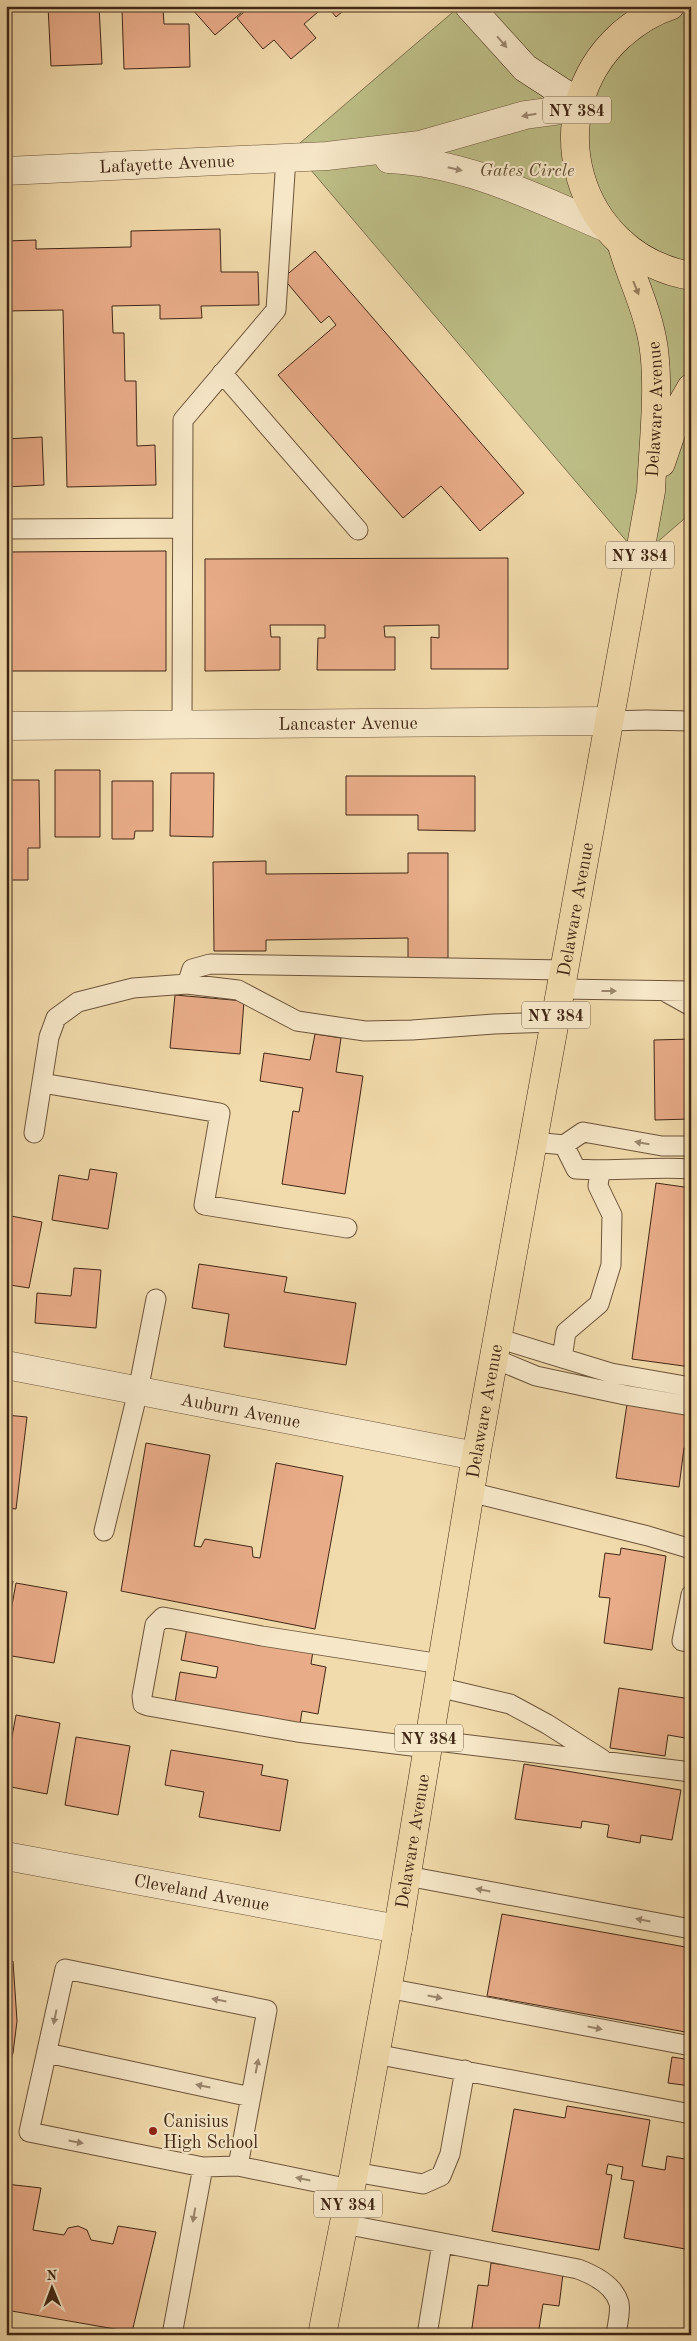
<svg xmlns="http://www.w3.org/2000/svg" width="697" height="2341" viewBox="0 0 697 2341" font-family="'Old Standard TT',serif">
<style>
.green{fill:#bdbe87;stroke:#7e724e}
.building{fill:#e9ac89;stroke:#402714}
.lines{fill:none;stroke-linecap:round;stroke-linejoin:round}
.lane-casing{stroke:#6c543a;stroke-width:21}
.street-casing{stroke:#6c543a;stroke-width:29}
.secondary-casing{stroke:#402714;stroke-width:29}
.primary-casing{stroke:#402714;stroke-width:29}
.lane{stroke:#f6e7c8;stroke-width:19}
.street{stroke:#f6e7c8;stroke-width:28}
.secondary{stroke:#f6e7c8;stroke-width:28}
.primary{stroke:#f1daab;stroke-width:28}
.oneway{fill:#9b876e}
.oneway2{fill:#988060}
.poi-dot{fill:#8f2418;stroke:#f6e7c8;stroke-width:2}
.labels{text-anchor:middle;stroke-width:4.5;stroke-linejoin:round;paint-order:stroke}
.shield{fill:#f6e7c8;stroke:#77614a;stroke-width:1}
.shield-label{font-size:16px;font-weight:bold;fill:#402714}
.street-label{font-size:18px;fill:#402714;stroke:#f6e7c8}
.park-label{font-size:18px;font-style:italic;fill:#5f4d31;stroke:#f6e7c8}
.poi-label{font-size:18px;fill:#402714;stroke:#f6e7c8;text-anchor:start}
</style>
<rect width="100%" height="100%" fill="#f1daab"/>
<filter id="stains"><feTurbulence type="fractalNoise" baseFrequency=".004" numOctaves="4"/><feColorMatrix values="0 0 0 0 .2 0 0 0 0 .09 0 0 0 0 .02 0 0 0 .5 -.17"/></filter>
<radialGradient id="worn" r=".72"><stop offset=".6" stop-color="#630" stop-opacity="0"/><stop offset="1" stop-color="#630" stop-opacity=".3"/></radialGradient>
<!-- green -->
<path class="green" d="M 460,6 L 691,6 L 691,513 L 640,557 L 293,149 Z"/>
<!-- building -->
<path class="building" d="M 48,6 L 99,6 L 102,64 L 51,66 Z
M 195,6 L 237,6 L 242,12 L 215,35 L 192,9 Z
M 251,6 L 325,6 L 304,24 L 316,38 L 291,59 L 274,40 L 263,49 L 237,18 Z
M 327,6 L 349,6 L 336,17 Z
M 163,8 L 164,24 L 189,24 L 190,67 L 124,69 L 122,9 Z
M 220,229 L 221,272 L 258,272 L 259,305 L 201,306 L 202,318 L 160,319 L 160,305 L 112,306 L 113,333 L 124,333 L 125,381 L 136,381 L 137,446 L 155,445 L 156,485 L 67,487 L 63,310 L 6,311 L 6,241 L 36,240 L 36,249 L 131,247 L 131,231 Z
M 315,251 L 524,493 L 480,531 L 441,486 L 403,518 L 278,375 L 336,325 L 329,316 L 321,323 L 283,278 Z
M 42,437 L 44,485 L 6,487 L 6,439 Z
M 166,551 L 166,671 L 6,671 L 6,552 Z
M 508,558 L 508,669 L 431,669 L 431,637 L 439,638 L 439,625 L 384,626 L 385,637 L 395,637 L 395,670 L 317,670 L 318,638 L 325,638 L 325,625 L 270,625 L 271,637 L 280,637 L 280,670 L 205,671 L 205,559 Z
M 55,770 L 100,770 L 100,837 L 55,837 Z
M 171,773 L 214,773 L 213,837 L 170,836 Z
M 346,776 L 475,776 L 475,831 L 418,830 L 418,815 L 346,815 Z
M 6,780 L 39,780 L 40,848 L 28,848 L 28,880 L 6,880 Z
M 112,781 L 153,781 L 153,831 L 135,831 L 134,839 L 112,839 Z
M 408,853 L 448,853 L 448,958 L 408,959 L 408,938 L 266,940 L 266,951 L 214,951 L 213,862 L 266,861 L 266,874 L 408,873 Z
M 175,995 L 244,1001 L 240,1054 L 170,1048 Z
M 315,1034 L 341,1038 L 336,1072 L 363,1076 L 345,1194 L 282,1184 L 293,1111 L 299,1112 L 303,1088 L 260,1081 L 264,1053 L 310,1060 Z
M 691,1039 L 691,1119 L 655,1120 L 654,1040 Z
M 90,1169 L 117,1173 L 108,1229 L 52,1220 L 59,1175 L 88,1180 Z
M 656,1183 L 691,1188 L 691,1367 L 632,1359 Z
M 6,1215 L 42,1222 L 29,1288 L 10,1285 L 9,1291 L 6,1291 Z
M 199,1264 L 287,1277 L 284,1292 L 356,1303 L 346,1365 L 224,1347 L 229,1314 L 192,1308 Z
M 74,1268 L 101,1270 L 96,1328 L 35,1323 L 37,1293 L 71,1296 Z
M 627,1404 L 691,1413 L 691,1449 L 684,1448 L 679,1487 L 616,1478 Z
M 6,1415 L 27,1417 L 16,1509 L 6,1508 Z
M 146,1443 L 210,1455 L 194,1546 L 201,1547 L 205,1539 L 252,1547 L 253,1557 L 260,1558 L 276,1463 L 343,1476 L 315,1629 L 121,1591 Z
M 621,1548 L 666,1556 L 652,1650 L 604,1643 L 610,1598 L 599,1597 L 605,1553 L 620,1555 Z
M 6,1580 L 13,1581 L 6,1626 Z
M 16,1583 L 67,1592 L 54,1663 L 6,1655 L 6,1638 Z
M 187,1628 L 313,1651 L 311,1664 L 326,1667 L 318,1714 L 302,1711 L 300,1724 L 175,1702 L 180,1672 L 216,1678 L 218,1667 L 181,1660 Z
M 619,1688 L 691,1699 L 691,1739 L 668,1735 L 665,1756 L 610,1748 Z
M 16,1715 L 60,1723 L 47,1794 L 6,1786 L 6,1741 L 11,1742 Z
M 76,1737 L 130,1746 L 118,1815 L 65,1805 Z
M 171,1750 L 263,1765 L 261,1775 L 288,1780 L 280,1831 L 199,1817 L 204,1792 L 165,1785 Z
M 524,1764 L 681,1790 L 672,1840 L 641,1835 L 640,1843 L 607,1837 L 609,1825 L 582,1821 L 581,1828 L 515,1819 Z
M 502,1914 L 691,1948 L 691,2033 L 487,1996 Z
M 13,1961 L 17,2021 L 13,2053 L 6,2074 L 6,1962 Z
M 672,2057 L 691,2060 L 691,2086 L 668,2083 Z
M 567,2106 L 650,2120 L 642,2166 L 665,2170 L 667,2156 L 691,2160 L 691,2250 L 624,2238 L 634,2181 L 621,2179 L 623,2167 L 608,2164 L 606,2174 L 612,2175 L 599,2250 L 492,2231 L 514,2109 L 565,2118 Z
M 6,2184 L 41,2188 L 33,2230 L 64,2235 L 68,2228 L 78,2226 L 87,2230 L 91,2240 L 113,2244 L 118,2226 L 156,2232 L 132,2332 L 6,2310 Z
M 491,2263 L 563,2274 L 559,2306 L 543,2304 L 538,2335 L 471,2335 L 478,2285 L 488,2286 Z"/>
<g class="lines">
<!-- lane casing -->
<g class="lane-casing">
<path id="lane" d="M 222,373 L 358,530
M 6,529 L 182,528
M 609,721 L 646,720 L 691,721
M 182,725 L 183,420 L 276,310 L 286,158
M 187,984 L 192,969 L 210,964 L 564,970
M 561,989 L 691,991
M 664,991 L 691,1006
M 42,1083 L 220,1113 L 204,1205 L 347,1228
M 34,1133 L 49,1037 L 56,1018 L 78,1002 L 133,988 L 187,984 L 238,990 L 297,1021 L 365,1031 L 412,1030 L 494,1024 L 555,1022
M 534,1142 L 564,1145 L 583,1132 L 662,1146 L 691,1146
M 564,1145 L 576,1169 C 615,1172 653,1166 691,1169
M 497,1338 L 611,1373 L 691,1387
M 493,1358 L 536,1376 L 625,1395 L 691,1406
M 562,1358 L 566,1332 L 599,1304 L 611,1265 L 612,1215 L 598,1186 L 600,1171
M 470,1492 L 648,1536 L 691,1549
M 104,1531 L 138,1391 L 156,1299
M 691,1595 L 682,1641 L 691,1642
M 438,1687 L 510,1704 L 547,1724 L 602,1759
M 429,1740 L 691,1772
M 428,1748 L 297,1732 L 148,1706 L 143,1704 L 142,1696 L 155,1625 L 163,1617 L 262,1636 L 441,1664
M 407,1876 L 691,1929
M 387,1988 L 691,2046
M 47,2053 L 251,2097
M 375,2054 L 691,2114
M 238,2166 L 267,2010 L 65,1969 L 29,2132 L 203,2167 L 238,2166 L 350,2189
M 354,2172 L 423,2184 L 441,2176 L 450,2154 L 465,2070
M 344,2224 L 578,2269 C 594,2275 614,2285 619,2303 C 621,2312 617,2326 616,2335
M 172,2335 L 203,2167
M 427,2335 L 442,2243"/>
</g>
<!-- street casing -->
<g class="street-casing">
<g id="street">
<path d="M 389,159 C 468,163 536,198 607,228"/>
<path id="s1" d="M 6,171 L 327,156 L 420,145 L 525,115 L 577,108"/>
<path id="s2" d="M 6,726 L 609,721"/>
<path id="s3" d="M 6,1365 L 476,1456"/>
<path id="s4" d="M 6,1856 L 398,1929"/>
</g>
</g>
<!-- secondary casing -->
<g class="secondary-casing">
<path id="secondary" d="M 469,6 L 525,68 L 579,103"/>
</g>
<!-- primary casing -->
<g class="primary-casing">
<g id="primary">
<path d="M 670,6 C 651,12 635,23 621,35 C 535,113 576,256 691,276"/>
<path d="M 661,463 L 680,407 L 691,388"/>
<path id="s5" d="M 322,2335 L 354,2172 L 394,1952 L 476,1456 L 651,491 C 653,443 662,374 650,329 C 643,299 629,272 621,242"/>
</g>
</g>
<!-- lane -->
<use href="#lane" class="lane"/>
<!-- street -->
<use href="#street" class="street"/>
<!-- secondary -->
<use href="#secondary" class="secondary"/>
<!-- primary -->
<use href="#primary" class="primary"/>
</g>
<!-- one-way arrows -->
<defs><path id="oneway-solid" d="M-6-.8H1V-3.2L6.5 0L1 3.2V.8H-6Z" transform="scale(1.25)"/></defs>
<g class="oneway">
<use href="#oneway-solid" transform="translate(502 42) rotate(49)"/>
<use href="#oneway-solid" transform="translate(529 115) rotate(170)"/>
<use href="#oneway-solid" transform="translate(455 169) rotate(13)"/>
<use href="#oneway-solid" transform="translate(609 991)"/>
<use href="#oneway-solid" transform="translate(642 1143) rotate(-170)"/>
<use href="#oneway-solid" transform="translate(483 1890) rotate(-169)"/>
<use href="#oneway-solid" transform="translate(643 1920) rotate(-169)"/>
<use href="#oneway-solid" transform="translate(435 1997) rotate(11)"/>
<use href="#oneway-solid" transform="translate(219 2000) rotate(-169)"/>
<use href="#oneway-solid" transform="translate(55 2017) rotate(102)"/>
<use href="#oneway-solid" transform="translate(595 2028) rotate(11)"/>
<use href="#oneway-solid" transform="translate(257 2066) rotate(-79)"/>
<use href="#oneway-solid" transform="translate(203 2086) rotate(-168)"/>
<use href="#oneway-solid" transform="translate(76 2142) rotate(11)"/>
<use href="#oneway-solid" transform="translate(303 2179) rotate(-168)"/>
<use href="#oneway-solid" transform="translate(194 2215) rotate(100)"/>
</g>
<use class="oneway2" href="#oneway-solid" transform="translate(636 288) rotate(68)"/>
<!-- markers -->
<circle class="poi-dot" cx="153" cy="2131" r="5"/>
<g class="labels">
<!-- shield labels -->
<g class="shield">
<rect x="543" y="96.5" width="68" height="27" rx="4"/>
<rect x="606" y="541.5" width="68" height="27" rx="4"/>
<rect x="522" y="1001.5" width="68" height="27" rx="4"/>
<rect x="395" y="1724.5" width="68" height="27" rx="4"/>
<rect x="314" y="2190.5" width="68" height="27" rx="4"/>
</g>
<g class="shield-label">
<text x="577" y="116">NY 384</text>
<text x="640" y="561">NY 384</text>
<text x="556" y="1021">NY 384</text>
<text x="429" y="1744">NY 384</text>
<text x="348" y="2210">NY 384</text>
</g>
<!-- street labels -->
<g class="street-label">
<text dy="6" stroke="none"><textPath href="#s1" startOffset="161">Lafayette Avenue</textPath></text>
<text dy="6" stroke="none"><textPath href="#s5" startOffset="1955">Delaware Avenue</textPath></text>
<text dy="6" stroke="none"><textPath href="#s2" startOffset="342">Lancaster Avenue</textPath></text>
<text dy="6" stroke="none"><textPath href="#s5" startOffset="1448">Delaware Avenue</textPath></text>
<text dy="6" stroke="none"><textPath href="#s3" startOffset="239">Auburn Avenue</textPath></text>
<text dy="6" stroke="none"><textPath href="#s5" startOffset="938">Delaware Avenue</textPath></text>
<text dy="6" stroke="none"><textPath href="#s5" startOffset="502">Delaware Avenue</textPath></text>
<text dy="6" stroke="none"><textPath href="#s4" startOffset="199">Cleveland Avenue</textPath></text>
</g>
<!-- park labels -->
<g class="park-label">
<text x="527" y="176">Gates Circle</text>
</g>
<!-- poi labels -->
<g class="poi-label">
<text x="163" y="2127">Canisius<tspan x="163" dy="21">High School</tspan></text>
</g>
</g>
<!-- margin -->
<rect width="697" height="2341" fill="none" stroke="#f1daab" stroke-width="25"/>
<rect x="8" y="8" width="682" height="2326" fill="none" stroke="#402714" stroke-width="2.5"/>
<rect x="12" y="12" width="672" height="2316" fill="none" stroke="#402714"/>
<!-- north arrow -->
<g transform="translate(52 2288) rotate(359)" stroke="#f6e7c8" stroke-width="4" paint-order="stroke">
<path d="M0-4L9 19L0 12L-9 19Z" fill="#402714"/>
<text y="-8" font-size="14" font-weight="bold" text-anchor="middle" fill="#402714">N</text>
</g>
<rect width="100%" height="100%" filter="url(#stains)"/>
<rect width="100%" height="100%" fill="url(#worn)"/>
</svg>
